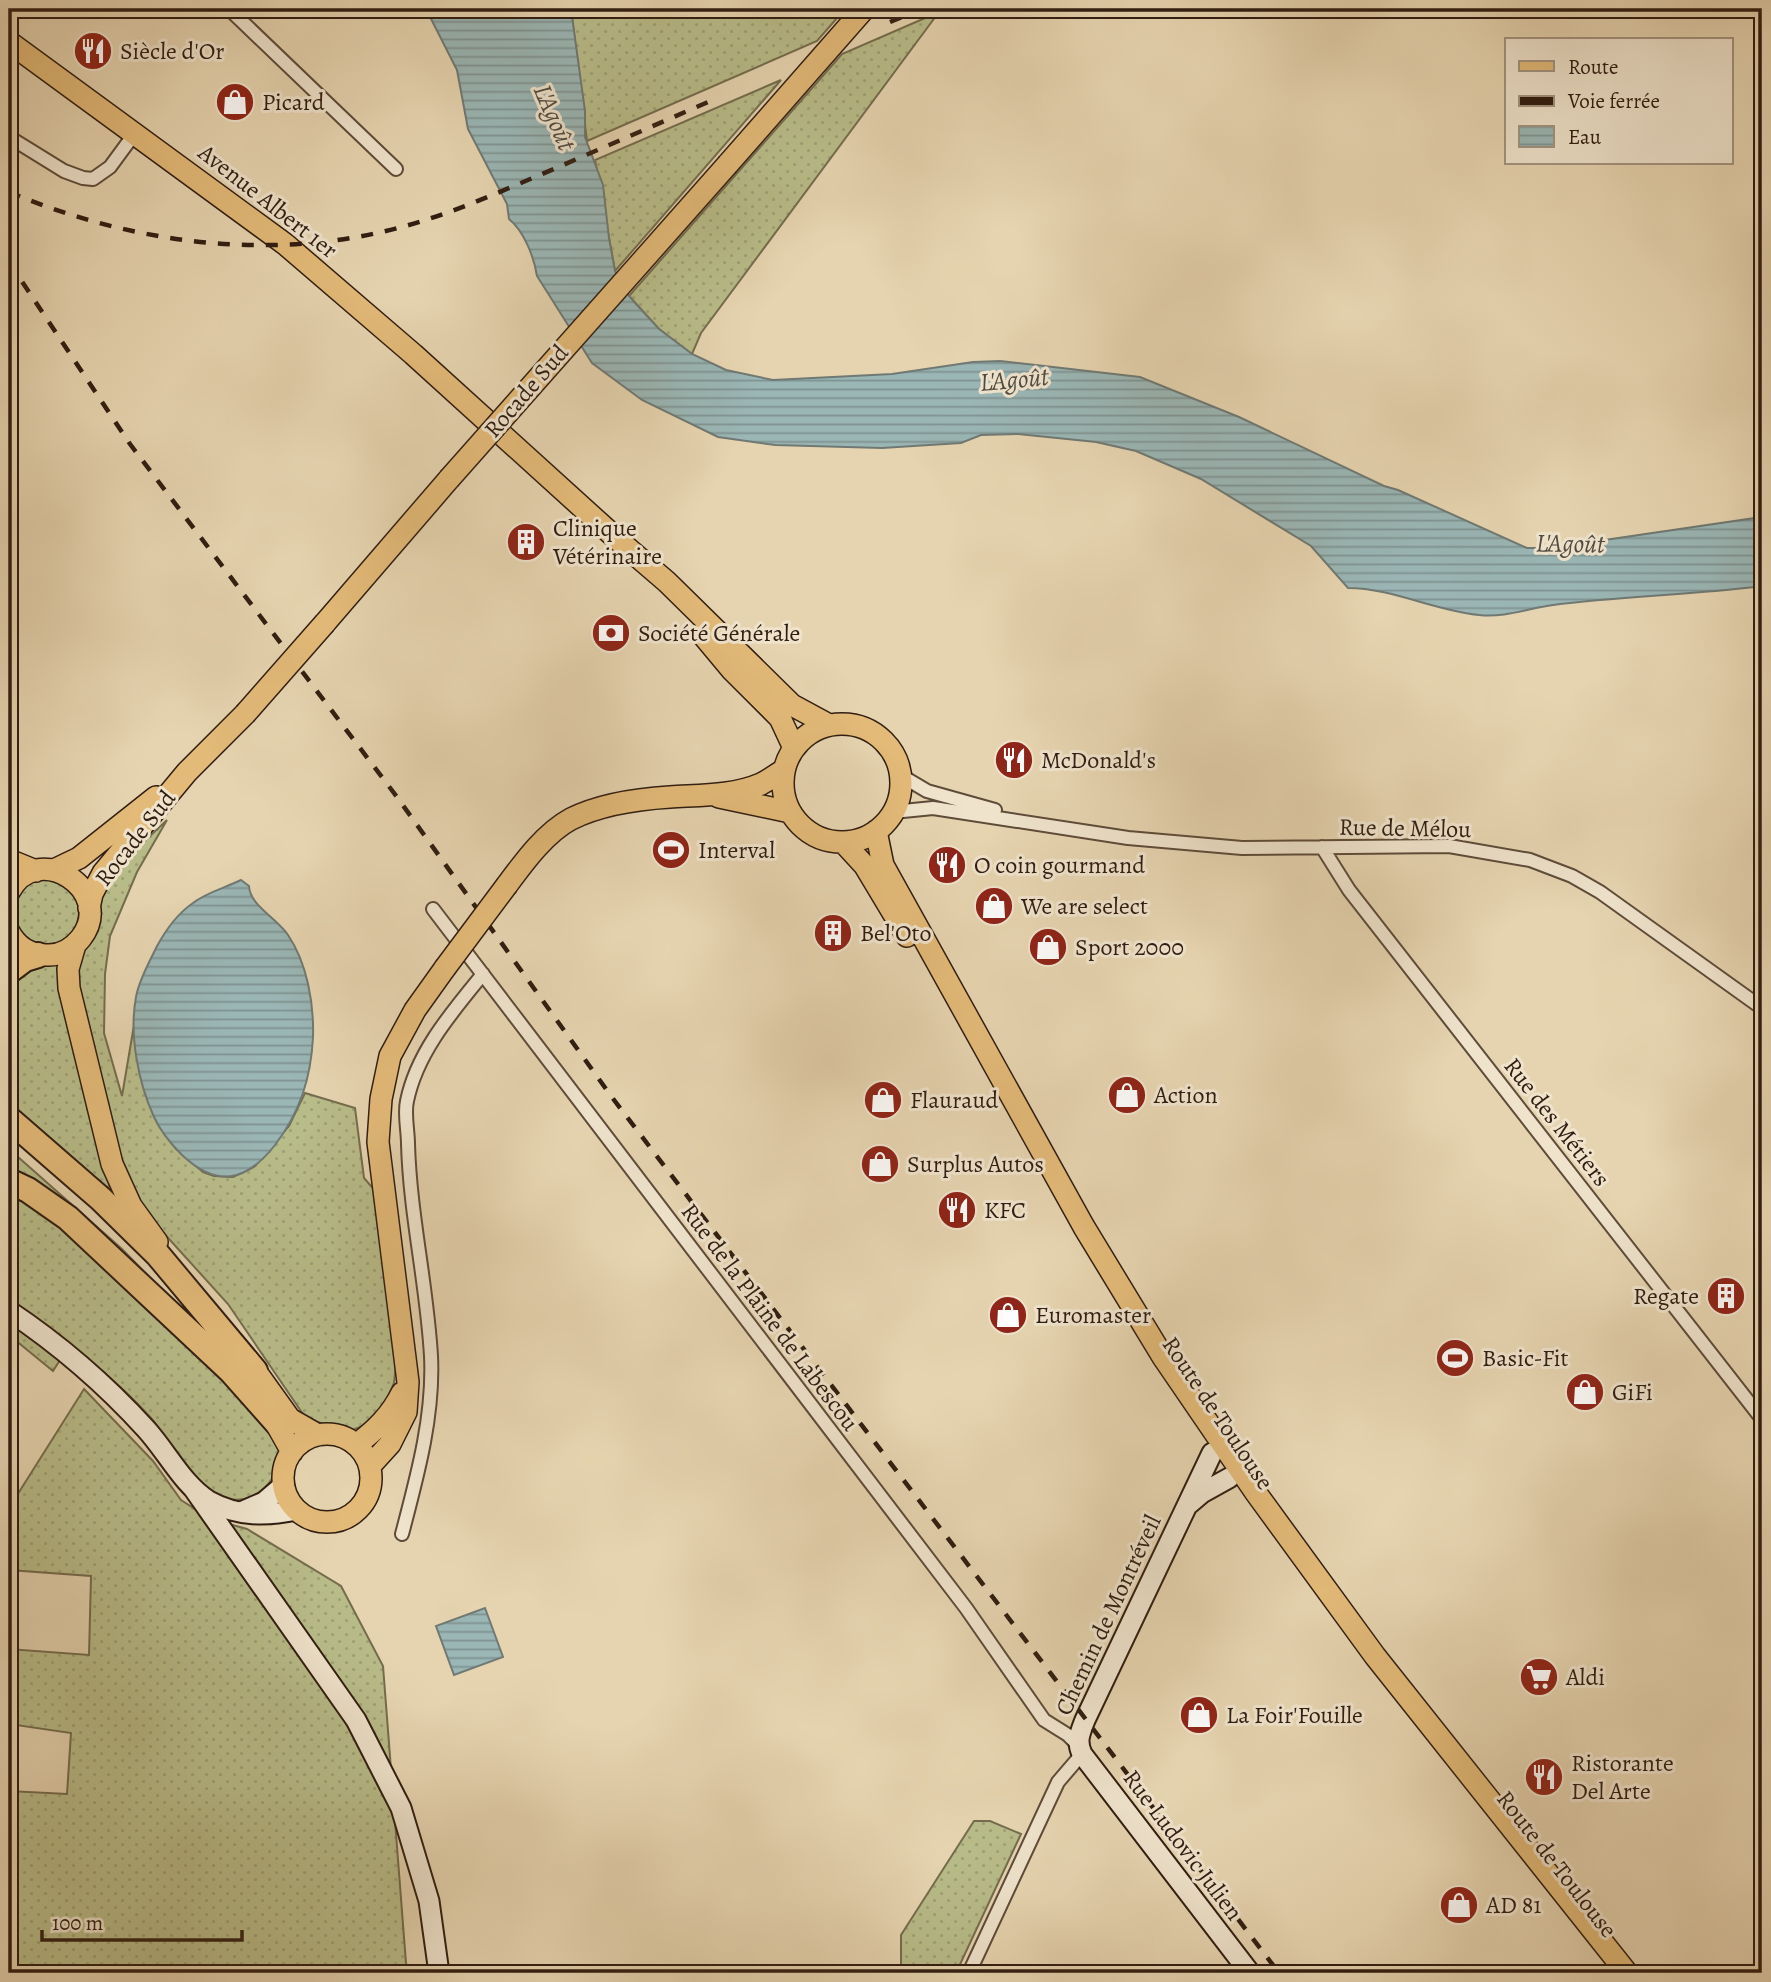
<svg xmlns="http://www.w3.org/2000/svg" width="1771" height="1982" viewBox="0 0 1771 1982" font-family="Alegreya,serif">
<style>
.grass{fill:url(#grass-dots);stroke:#746c4d;stroke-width:2}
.water{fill:url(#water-rules);stroke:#707973;stroke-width:2}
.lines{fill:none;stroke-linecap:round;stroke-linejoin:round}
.street-casing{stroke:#5e4b39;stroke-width:16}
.secondary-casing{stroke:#301d11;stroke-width:23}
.primary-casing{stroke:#301d11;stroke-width:24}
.highway-casing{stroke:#301d11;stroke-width:28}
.street{stroke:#efe3cc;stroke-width:12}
.secondary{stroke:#efe3cc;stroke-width:19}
.primary{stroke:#e3ba78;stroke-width:21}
.highway{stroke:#e3ba78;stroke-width:24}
.rail{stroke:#301d11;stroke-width:4.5;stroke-dasharray:12 12;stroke-linecap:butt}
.primary-bridge-casing{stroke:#301d11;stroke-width:24;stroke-linecap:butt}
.primary-bridge{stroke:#e3ba78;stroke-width:21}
.labels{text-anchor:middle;stroke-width:6;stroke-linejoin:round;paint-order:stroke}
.poi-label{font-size:24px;fill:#301d11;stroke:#efe3cc;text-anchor:start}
.street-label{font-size:24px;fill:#301d11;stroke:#efe3cc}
.water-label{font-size:26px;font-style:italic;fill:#504b42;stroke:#efe3cc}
</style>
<defs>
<pattern id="grass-dots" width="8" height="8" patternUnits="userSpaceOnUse" patternTransform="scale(1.75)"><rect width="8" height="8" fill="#b8bc89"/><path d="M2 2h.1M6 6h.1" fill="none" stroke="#9ea175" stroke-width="1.8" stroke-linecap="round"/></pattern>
<pattern id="water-rules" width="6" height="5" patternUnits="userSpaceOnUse" patternTransform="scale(1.75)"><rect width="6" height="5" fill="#9ab6b5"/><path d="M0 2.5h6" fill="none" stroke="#7e9392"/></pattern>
</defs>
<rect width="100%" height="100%" fill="#e6d4b0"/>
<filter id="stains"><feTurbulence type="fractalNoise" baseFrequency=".00286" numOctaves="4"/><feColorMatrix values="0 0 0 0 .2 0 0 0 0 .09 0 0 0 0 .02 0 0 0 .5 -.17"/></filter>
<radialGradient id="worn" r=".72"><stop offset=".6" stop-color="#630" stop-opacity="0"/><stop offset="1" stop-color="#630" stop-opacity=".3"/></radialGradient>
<!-- grass -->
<path class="grass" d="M 571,9 L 845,9 L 817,41 L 587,141 Z
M 939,12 L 701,333 L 692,354 L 659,329 L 629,296 L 842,54 Z
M 781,80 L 615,271 L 595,160 Z
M 167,820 L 137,872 L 110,936 L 105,974 L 104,1033 L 122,1096 L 134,1025 L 138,1061 L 175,1148 L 203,1172 L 214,1176 L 233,1177 L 254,1167 L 289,1126 L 305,1093 L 355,1108 L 364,1178 L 378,1194 L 397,1356 L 394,1383 L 385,1403 L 374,1418 L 363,1426 L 352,1430 L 312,1421 L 305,1417 L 228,1304 L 160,1229 L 130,1189 L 117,1152 L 74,966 L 82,950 L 91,942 L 98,931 L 101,894 L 117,867 Z
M13 912a33 33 0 1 1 66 0a33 33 0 1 1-66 0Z
M 41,965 L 58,965 L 60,968 L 113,1184 L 106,1188 L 9,1104 L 9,991 L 22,974 L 33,967 Z
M 9,1149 L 122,1249 L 164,1292 L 9,1174 Z
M 9,1194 C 29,1201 45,1215 61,1228 C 88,1251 113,1277 138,1301 C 164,1326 274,1422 279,1451 C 282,1469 268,1490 251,1497 C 236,1503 219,1498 206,1489 C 183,1471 170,1440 151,1418 C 110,1372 58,1336 9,1299 Z
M 9,1323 L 32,1337 L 60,1360 L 53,1371 L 9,1335 Z
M 84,1389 L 153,1461 L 181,1500 L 211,1519 L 247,1529 L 341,1586 L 383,1666 L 406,1963 L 409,1973 L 9,1973 L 9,1791 L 67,1794 L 71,1733 L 9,1724 L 9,1649 L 89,1655 L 91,1576 L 9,1570 L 9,1508 Z
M 974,1821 L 990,1821 L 1021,1834 L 956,1973 L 901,1973 L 901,1935 Z"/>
<!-- water -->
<path class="water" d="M 426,9 L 571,9 L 585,111 L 585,137 L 603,185 L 609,238 L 615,271 L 629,296 L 636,304 L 659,329 L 692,354 L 726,370 L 773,380 L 892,374 L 973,362 L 1000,361 L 1140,377 L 1239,417 L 1384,486 L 1398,490 L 1527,548 L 1550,548 L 1762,517 L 1762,586 C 1693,595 1623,596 1553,605 C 1529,608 1505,618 1479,615 C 1435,611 1392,588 1348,588 L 1311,546 L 1201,479 L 1136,451 L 1096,442 L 1018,434 L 981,435 L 961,443 L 882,448 L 775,445 L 718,437 L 642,400 L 592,363 L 537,276 C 534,257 524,231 509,219 L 507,204 L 468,129 L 457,70 Z
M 241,880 L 249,886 C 250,906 277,918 288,935 C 307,963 314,1003 313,1037 C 311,1078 300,1112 275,1145 C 246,1182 217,1188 182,1155 C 172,1145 160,1130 154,1117 C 138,1082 129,1034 136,997 C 139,980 149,963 156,948 C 165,931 177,914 193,903 C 207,892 225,888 241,880 Z
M 485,1608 L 503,1657 L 454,1675 L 436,1626 Z"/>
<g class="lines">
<!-- street casing -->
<g class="street-casing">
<path id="street" d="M 229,9 L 396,169
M 9,137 L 64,171 L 83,178 L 93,179 L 110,167 L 135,133
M 900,775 L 927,791 L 995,810
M 893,812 L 933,808 L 1128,838 L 1242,848 L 1449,846 L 1530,860 L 1572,876 L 1600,892 L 1762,1008
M 1322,847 L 1349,890 L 1762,1419
M 433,909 L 966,1608 L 1044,1720 L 1068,1735 L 1078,1745
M 402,1534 C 417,1477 434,1416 431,1356 C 427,1285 410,1215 408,1144 C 408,1130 404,1114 407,1101 C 417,1052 452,1012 483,974
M 969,1973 L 1058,1782 L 1082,1754"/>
</g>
<!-- secondary casing -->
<g class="secondary-casing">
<path id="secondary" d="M 9,1311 C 60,1345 105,1384 146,1429 C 167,1452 183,1485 209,1501 C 238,1517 267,1516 297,1510
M 1212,1453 L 1085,1720 C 1080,1733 1076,1741 1082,1754 L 1250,1973
M 193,1488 L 356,1720 L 401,1808 L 429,1901 L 439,1973
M 1189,1504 L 1202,1493 L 1229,1478
M 241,1512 L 264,1502 L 284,1485"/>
</g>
<!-- primary casing -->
<g class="primary-casing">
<path id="primary" d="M 9,42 L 285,244 L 413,354 L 617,539 L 667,582 L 792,705 L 829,725
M 728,164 L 864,9
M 325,623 L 449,479
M 702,634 L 732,670 L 780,718 L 794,748
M783 783a59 59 0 1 1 118 0a59 59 0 1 1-118 0Z
M 719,797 L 790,812
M 876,831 L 883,865 L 1084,1227 L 1163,1357 L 1256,1493 L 1375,1656 L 1627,1973
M 843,842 L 865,866 L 907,936
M 9,860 L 36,871
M 54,870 L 79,858 L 156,797
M 507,885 C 524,862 545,833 571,819 C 601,804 637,799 670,797 C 701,795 733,796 761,784 C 769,780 777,774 784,770
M 9,892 C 37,838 117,891 81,938 C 73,948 62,955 49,955 C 31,956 17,947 9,932
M 89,908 L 92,894 L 103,873 L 187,772 L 245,714
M 75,945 L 68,969 L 69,988 L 112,1164 L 131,1206 L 157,1242
M 247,1359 L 290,1419 L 318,1435
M 269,1411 L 292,1452
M283 1478a44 44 0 1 1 88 0a44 44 0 1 1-88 0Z
M 356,1445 C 376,1430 391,1415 402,1393
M 370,1466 L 390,1444 L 406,1412 L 408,1382 L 378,1142 L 381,1099 L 390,1056 L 415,1010 L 445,968"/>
</g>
<!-- highway casing -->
<g class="highway-casing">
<path id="highway" d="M 9,971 L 25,959 L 38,955
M 9,1119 L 101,1199 L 158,1255 L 255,1371
M 9,1181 L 28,1190 L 68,1218 L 231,1371 L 278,1424"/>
</g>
<!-- street -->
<use href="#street" class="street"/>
<!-- secondary -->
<use href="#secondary" class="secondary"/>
<!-- primary -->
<use href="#primary" class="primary"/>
<!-- highway -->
<use href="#highway" class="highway"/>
<!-- rail -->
<path class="rail" d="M 890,22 L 921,9
M 9,192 C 131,243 268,262 398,228 C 448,215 495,194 542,174 C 598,150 653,126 708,102
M 9,262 L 130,444 L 397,797 L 611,1096 L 1279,1973"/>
<!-- primary-bridge casing -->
<g class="primary-bridge-casing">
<path id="primary-bridge" d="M 449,479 L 728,164
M 245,714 L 325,623
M 445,968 L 507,885"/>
</g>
<!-- primary-bridge -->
<use href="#primary-bridge" class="primary-bridge"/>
</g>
<!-- icons -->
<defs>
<g id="restaurant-disc" transform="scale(2.0125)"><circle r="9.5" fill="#8f2418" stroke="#efe3cc"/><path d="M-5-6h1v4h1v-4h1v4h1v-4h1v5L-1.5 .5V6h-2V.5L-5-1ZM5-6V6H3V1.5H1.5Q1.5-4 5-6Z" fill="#fff"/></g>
<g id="shop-disc" transform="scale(2.0125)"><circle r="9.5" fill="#8f2418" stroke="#efe3cc"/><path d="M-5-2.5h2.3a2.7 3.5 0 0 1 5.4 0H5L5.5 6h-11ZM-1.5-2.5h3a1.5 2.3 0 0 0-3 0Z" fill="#fff"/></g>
<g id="building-disc" transform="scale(2.0125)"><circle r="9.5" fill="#8f2418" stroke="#efe3cc"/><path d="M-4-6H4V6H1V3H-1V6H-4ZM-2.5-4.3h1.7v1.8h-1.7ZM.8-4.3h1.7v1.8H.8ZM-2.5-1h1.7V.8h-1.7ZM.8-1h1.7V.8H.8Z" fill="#fff"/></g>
<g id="bank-disc" transform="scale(2.0125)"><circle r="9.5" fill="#8f2418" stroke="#efe3cc"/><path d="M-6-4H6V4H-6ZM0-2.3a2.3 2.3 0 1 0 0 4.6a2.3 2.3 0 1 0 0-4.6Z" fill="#fff"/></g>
<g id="stadium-disc" transform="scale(2.0125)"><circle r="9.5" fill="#8f2418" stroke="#efe3cc"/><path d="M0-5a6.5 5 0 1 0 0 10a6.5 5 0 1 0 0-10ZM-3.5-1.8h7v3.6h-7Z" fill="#fff"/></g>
<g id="supermarket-disc" transform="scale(2.0125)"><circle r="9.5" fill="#8f2418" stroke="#efe3cc"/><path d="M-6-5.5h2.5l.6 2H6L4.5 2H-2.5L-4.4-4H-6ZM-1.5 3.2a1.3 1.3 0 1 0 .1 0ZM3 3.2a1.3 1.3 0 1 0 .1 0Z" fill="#fff"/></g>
</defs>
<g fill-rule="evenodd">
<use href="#restaurant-disc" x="93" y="51"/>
<use href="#shop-disc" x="235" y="102"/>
<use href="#building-disc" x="526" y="542"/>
<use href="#bank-disc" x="611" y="633"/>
<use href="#restaurant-disc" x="1014" y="760"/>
<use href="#stadium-disc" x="671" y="850"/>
<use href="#restaurant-disc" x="947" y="865"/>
<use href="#shop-disc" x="994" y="906"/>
<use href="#building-disc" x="833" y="933"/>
<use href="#shop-disc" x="1048" y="947"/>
<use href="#shop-disc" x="1127" y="1095"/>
<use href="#shop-disc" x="883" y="1100"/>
<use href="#shop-disc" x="880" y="1164"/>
<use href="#restaurant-disc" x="957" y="1210"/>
<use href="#building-disc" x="1726" y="1296"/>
<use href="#shop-disc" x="1008" y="1315"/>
<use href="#stadium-disc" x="1455" y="1358"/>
<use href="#shop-disc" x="1585" y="1392"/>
<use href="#supermarket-disc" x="1539" y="1677"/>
<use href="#shop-disc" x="1199" y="1715"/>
<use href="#restaurant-disc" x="1544" y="1777"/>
<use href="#shop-disc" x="1459" y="1905"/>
</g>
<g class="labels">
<!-- poi labels -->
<g class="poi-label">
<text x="120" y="59">Siècle d'Or</text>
<text x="262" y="110">Picard</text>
<text x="553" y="536">Clinique<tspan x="553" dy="28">Vétérinaire</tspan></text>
<text x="638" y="641">Société Générale</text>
<text x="1041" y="768">McDonald's</text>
<text x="698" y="858">Interval</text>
<text x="974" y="873">O coin gourmand</text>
<text x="1021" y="914">We are select</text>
<text x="860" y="941">Bel'Oto</text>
<text x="1075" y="955">Sport 2000</text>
<text x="1154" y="1103">Action</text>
<text x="910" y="1108">Flauraud</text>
<text x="907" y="1172">Surplus Autos</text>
<text x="984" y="1218">KFC</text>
<text x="1699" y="1304" text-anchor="end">Regate</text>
<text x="1035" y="1323">Euromaster</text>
<text x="1482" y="1366">Basic-Fit</text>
<text x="1612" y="1400">GiFi</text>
<text x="1566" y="1685">Aldi</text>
<text x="1226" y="1723">La Foir'Fouille</text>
<text x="1571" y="1771">Ristorante<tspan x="1571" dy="28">Del Arte</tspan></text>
<text x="1486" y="1913">AD 81</text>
</g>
<!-- street labels -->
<g class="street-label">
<text transform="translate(268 201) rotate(38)" y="8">Avenue Albert 1er</text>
<text transform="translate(526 391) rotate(-49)" y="8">Rocade Sud</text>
<text transform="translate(1405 828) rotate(1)" y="8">Rue de Mélou</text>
<text transform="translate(135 838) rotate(-52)" y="8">Rocade Sud</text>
<text transform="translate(1557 1122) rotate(52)" y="8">Rue des Métiers</text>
<text transform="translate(770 1317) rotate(53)" y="8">Rue de la Plaine de Labescou</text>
<text transform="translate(1218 1413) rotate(56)" y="8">Route de Toulouse</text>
<text transform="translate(1108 1615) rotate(-65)" y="8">Chemin de Montréveil</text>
<text transform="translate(1183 1845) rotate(53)" y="8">Rue Ludovic Julien</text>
<text transform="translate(1557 1864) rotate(52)" y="8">Route de Toulouse</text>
</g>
<!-- water labels -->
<g class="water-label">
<text transform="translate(555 117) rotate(67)" y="9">L'Agoût</text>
<text transform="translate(1014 379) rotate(-5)" y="9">L'Agoût</text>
<text transform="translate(1570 543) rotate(1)" y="9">L'Agoût</text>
</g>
</g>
<!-- margin -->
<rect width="1771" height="1982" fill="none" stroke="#e6d4b0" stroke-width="35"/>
<rect x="10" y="10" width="1750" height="1961" fill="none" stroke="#301d11" stroke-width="3.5"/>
<rect x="18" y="18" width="1736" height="1947" fill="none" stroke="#301d11" stroke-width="2"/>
<!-- legend -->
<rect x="1505" y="38" width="228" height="126" fill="#efe3cc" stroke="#a39481" stroke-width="2"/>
<rect x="1519" y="61" width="35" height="10" fill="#e3ba78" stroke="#a39481" stroke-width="2"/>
<text x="1568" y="74" font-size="21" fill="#301d11">Route</text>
<rect x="1519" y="96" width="35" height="10" fill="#301d11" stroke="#a39481" stroke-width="2"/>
<text x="1568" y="108" font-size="21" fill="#301d11">Voie ferrée</text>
<rect x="1519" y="126" width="35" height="21" fill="url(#water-rules)" stroke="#a39481" stroke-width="2"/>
<text x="1568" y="144" font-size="21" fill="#301d11">Eau</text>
<!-- scale -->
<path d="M42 1930v10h200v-10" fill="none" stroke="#301d11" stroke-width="3.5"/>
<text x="52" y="1930" font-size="21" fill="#301d11" stroke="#efe3cc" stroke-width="5" paint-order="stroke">100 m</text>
<rect width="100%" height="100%" filter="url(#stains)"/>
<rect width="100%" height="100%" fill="url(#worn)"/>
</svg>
